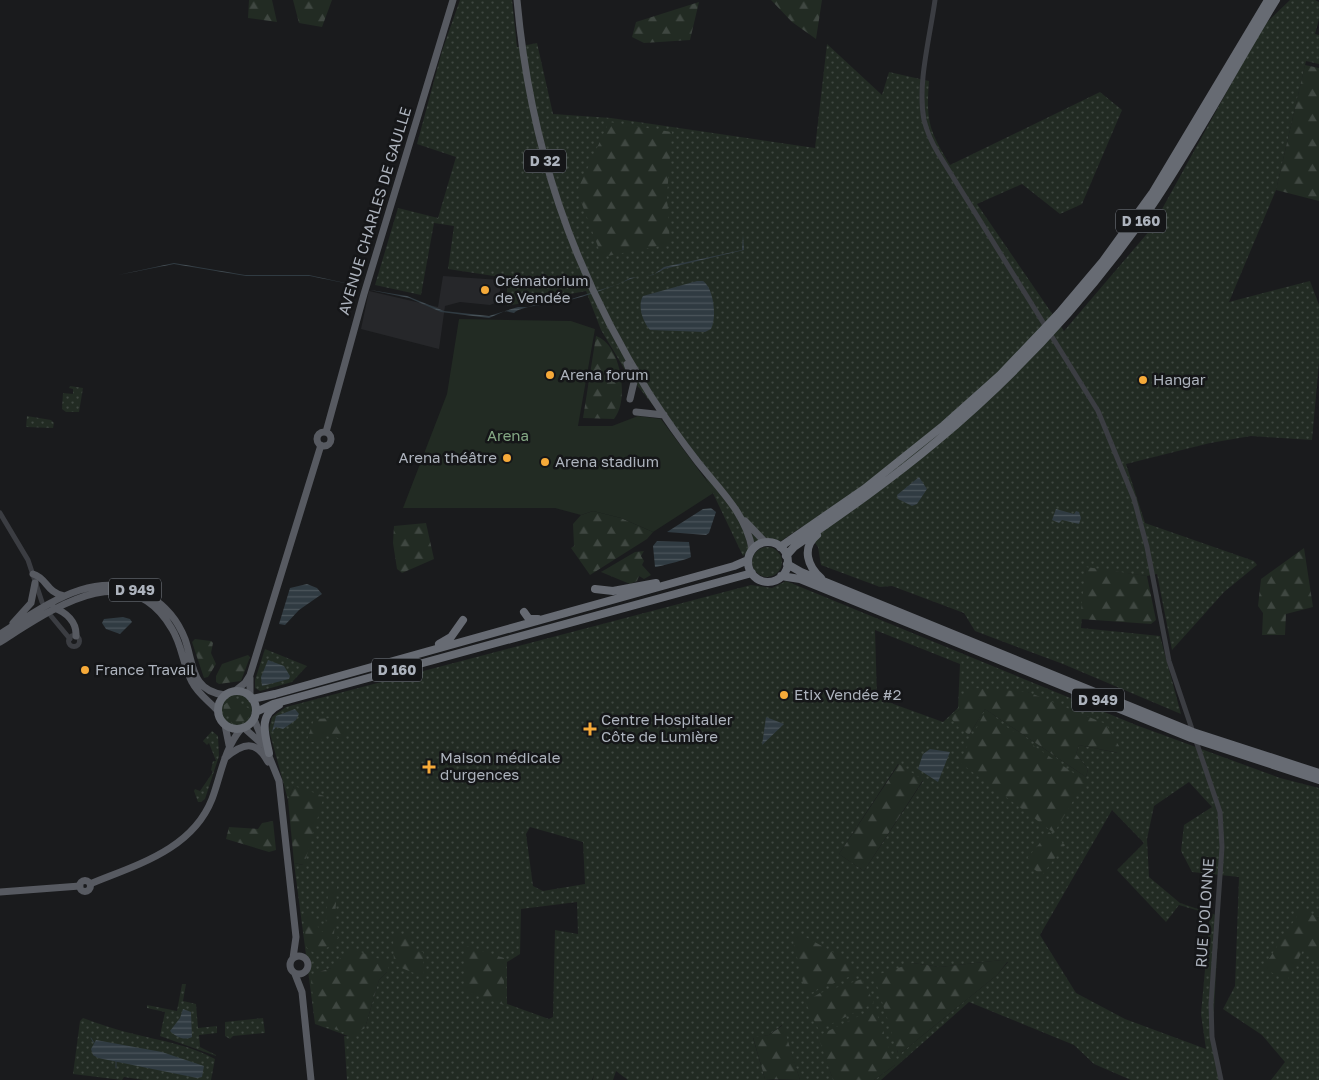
<svg xmlns="http://www.w3.org/2000/svg" width="1319" height="1080" viewBox="0 0 1319 1080" font-family="'Golos Text',sans-serif">
<style>
.built{fill:#26272a}
.grass{fill:url(#grass-dots);fill-rule:evenodd}
.forest{fill:url(#forest-firs)}
.green{fill:#222b23}
.water{fill:url(#water-rules)}
.lines{fill:none;stroke-linecap:round;stroke-linejoin:round}
.stream{stroke:#303b42;stroke-width:1}
.minor{stroke:#3b3d42;stroke-width:5}
.major{stroke:#575a61;stroke-width:7}
.highway{stroke:#676b73;stroke-width:8}
.poi-dot{fill:#f6aa39;stroke:#151618;stroke-width:2}
.labels{text-anchor:middle;stroke-width:5;stroke-linejoin:round;paint-order:stroke}
.shield{fill:#151618;stroke:#7f848c;stroke-width:1}
.shield-label{font-size:14px;font-weight:bold;fill:#adb3bd}
.street-label{font-size:15px;fill:#adb3bd;stroke:#151618}
.poi-label{font-size:15px;fill:#adb3bd;stroke:#151618;text-anchor:start}
.park-label{font-size:15px;fill:#84a884;stroke:#151618}
</style>
<defs>
<pattern id="grass-dots" width="8" height="8" patternUnits="userSpaceOnUse" patternTransform="scale(1.25)"><rect width="8" height="8" fill="#222b23"/><path d="M2 2h.1M6 6h.1" fill="none" stroke="#3f4741" stroke-width="1.8" stroke-linecap="round"/></pattern>
<pattern id="forest-firs" width="22" height="20" patternUnits="userSpaceOnUse" patternTransform="scale(1.25)"><rect width="22" height="20" fill="#222b23"/><path d="M5 1l3.5 6h-7zM16 11l3.5 6h-7z" fill="#3f4741"/></pattern>
<pattern id="water-rules" width="6" height="5" patternUnits="userSpaceOnUse" patternTransform="scale(1.25)"><rect width="6" height="5" fill="#303b42"/><path d="M0 2.5h6" fill="none" stroke="#4b555b"/></pattern>
</defs>
<rect width="100%" height="100%" fill="#1a1b1d"/>
<!-- built -->
<path class="built" d="M 443,276 L 500,280 L 500,301 L 490,305 L 460,302 L 445,306 L 439,349 L 361,329 L 369,291 L 438,307 Z"/>
<!-- grass -->
<path class="grass" d="M 460,0 L 512,0 L 517,47 L 537,43 L 553,114 L 611,118 L 815,148 L 827,44 L 882,95 L 889,72 L 929,81 C 926,122 929,130 950,165 L 1100,92 L 1122,110 L 1082,204 L 1060,214 L 1022,184 L 977,204 L 1064,331 L 1151,229 L 1263,26 L 1290,0 L 1315,0 L 1319,2 L 1319,19 L 1315,34 L 1319,35 L 1319,64 L 1306,61 L 1276,190 L 1229,302 L 1310,281 L 1319,305 L 1319,362 L 1312,440 L 1251,436 L 1210,443 L 1126,464 L 1145,523 L 1254,561 L 1257,565 L 1224,592 L 1172,650 L 1157,574 L 1147,576 L 1086,568 L 1081,628 L 1160,636 L 1181,714 L 1063,664 L 975,631 L 964,613 L 892,586 L 880,587 L 821,565 L 818,547 L 803,526 L 781,541 L 763,537 L 743,556 L 698,462 L 625,370 L 601,330 L 586,291 L 507,306 L 507,278 L 448,269 L 454,226 L 434,223 L 421,295 L 375,285 L 398,208 L 438,218 L 456,157 L 417,144 L 442,51 Z
M 70,386 L 83,388 L 79,412 L 66,412 L 62,409 L 63,393 L 73,394 L 73,389 L 69,388 Z
M 27,416 L 51,420 L 54,423 L 53,428 L 26,427 Z
M752 562a15 15 0 1 1 30 0a15 15 0 1 1-30 0Z
M 786,581 L 1136,725 L 1280,778 L 1319,788 L 1319,1080 L 1271,1080 L 1285,1062 L 1262,1035 L 1223,1009 L 1235,986 L 1239,877 L 1192,872 L 1181,851 L 1184,825 L 1212,807 L 1189,782 L 1154,806 L 1147,839 L 1149,877 L 1180,903 L 1219,916 L 1212,1049 L 1221,1080 L 1131,1080 L 1094,1064 L 1074,1045 L 969,1002 L 881,1080 L 874,1080 L 895,1065 L 819,1036 L 833,1080 L 800,1080 L 782,1025 L 769,1035 L 753,1038 L 765,1079 L 776,1080 L 628,1080 L 616,1071 L 613,1080 L 593,1080 L 594,1074 L 592,1080 L 347,1080 L 344,1036 L 348,1036 L 315,1024 L 294,863 L 303,865 L 294,786 L 288,800 L 269,730 L 272,717 L 286,707 L 751,585 L 772,588 ZM 875,630 L 960,664 L 958,708 L 943,722 L 877,698 ZM 1028,692 L 1118,753 L 1079,745 L 1076,754 L 1088,769 L 1086,777 L 985,709 L 969,735 L 950,716 L 961,709 ZM 898,764 L 923,781 L 864,871 L 839,854 ZM 1112,810 L 1144,843 L 1117,870 L 1166,922 L 1179,905 L 1210,914 L 1201,1014 L 1206,1049 L 1125,1019 L 1076,993 L 1040,935 ZM 530,827 L 583,842 L 585,884 L 543,891 L 533,886 L 526,834 ZM 577,902 L 578,934 L 555,930 L 553,1017 L 549,1019 L 507,1004 L 507,962 L 520,954 L 521,909 ZM 1002,960 L 1008,962 L 997,975 L 901,1053 L 898,1053 L 892,1031 L 913,963 L 940,967 ZM 331,968 L 387,972 L 379,980 L 365,1028 L 319,972 Z
M 265,649 L 307,666 L 292,682 L 260,691 L 255,688 L 255,680 Z
M220 710a16 16 0 1 1 32 0a16 16 0 1 1-32 0Z
M 212,731 L 218,736 L 219,756 L 205,799 L 201,802 L 198,802 L 194,791 L 195,789 L 200,791 L 213,772 L 211,770 L 213,761 L 216,761 L 209,743 L 207,745 L 203,741 Z
M 182,984 L 186,984 L 183,1001 L 196,1004 L 198,1028 L 217,1026 L 217,1033 L 199,1035 L 200,1047 L 216,1055 L 216,1056 L 160,1036 L 165,1012 L 147,1008 L 147,1005 L 177,1011 Z
M 83,1018 C 99,1024 117,1030 134,1034 C 162,1041 190,1045 215,1059 L 211,1080 L 144,1080 L 124,1077 L 122,1080 L 73,1074 L 80,1021 Z
M 263,1018 L 265,1033 L 233,1036 L 230,1039 L 225,1036 L 225,1022 Z"/>
<!-- forest -->
<path class="forest" d="M 249,0 L 272,0 L 277,22 L 248,18 Z
M 293,0 L 332,0 L 322,27 L 299,23 Z
M 771,0 L 822,0 L 816,39 L 792,22 Z
M 699,2 L 690,40 L 644,43 L 632,37 L 636,22 Z
M 1305,65 L 1319,68 L 1319,201 L 1276,190 Z
M 609,122 L 672,132 L 667,195 L 670,244 L 602,257 L 577,191 Z
M 596,336 C 621,344 630,400 614,419 L 583,418 Z
M 593,511 L 621,518 L 653,532 L 647,539 L 590,575 L 571,548 L 574,546 L 573,524 L 581,515 Z
M 426,523 L 434,559 L 402,573 L 397,569 L 393,543 L 394,526 Z
M 1304,548 L 1313,607 L 1286,614 L 1285,635 L 1262,635 L 1263,613 L 1258,606 L 1261,579 Z
M 644,551 L 641,556 L 644,561 L 642,565 L 651,575 L 644,579 L 639,576 L 637,581 L 630,584 L 601,572 L 635,552 Z
M 1086,567 L 1147,576 L 1156,620 L 1151,624 L 1080,619 Z
M 195,639 L 211,641 L 213,643 L 211,653 L 216,664 L 208,677 L 204,678 L 192,642 Z
M 248,655 L 250,657 L 241,681 L 219,684 L 216,682 L 216,676 L 222,664 Z
M 974,688 L 1028,692 L 1106,724 L 1119,746 L 1119,753 L 1079,745 L 1076,754 L 1088,769 L 1086,777 L 985,709 L 969,735 L 956,725 L 950,716 L 961,709 L 961,698 Z
M 234,697 L 240,702 L 240,704 L 250,709 L 251,714 C 246,722 242,725 232,723 L 229,716 L 223,715 L 224,705 Z
M 985,712 L 1085,781 L 1054,833 L 959,762 Z
M 336,718 L 346,731 L 345,737 L 340,739 L 326,733 L 320,742 L 309,742 L 307,740 L 314,719 Z
M 899,764 L 923,780 L 864,871 L 839,854 Z
M 294,786 L 324,796 L 304,865 L 294,863 L 288,800 Z
M 273,821 L 276,850 L 269,852 L 226,839 L 229,827 L 258,829 L 262,823 Z
M 1049,832 L 1065,845 L 1042,875 L 1024,862 Z
M 329,883 L 337,886 L 334,934 L 338,937 L 335,943 L 316,954 L 307,948 L 303,914 L 307,912 L 322,932 L 325,930 Z
M 1301,910 L 1319,917 L 1319,962 L 1303,950 L 1287,981 L 1263,968 Z
M 800,934 L 842,957 L 858,973 L 806,995 L 792,936 Z
M 393,936 L 410,936 L 412,950 L 423,952 L 424,977 L 394,965 Z
M 466,946 L 504,958 L 504,1005 L 464,991 Z
M 350,948 L 390,963 L 387,972 L 379,980 L 365,1028 L 352,1035 L 316,1023 L 311,980 L 319,972 L 331,968 Z
M 1002,960 L 1008,961 L 997,975 L 901,1053 L 898,1053 L 874,976 L 913,963 L 940,967 Z
M 862,979 L 874,1003 L 819,1030 L 805,1002 L 820,993 Z
M 875,1008 L 895,1065 L 874,1080 L 833,1080 L 818,1036 Z
M 783,1025 L 800,1080 L 765,1079 L 753,1037 L 769,1035 Z"/>
<!-- green -->
<path class="green" d="M 459,319 L 571,321 L 595,329 L 578,426 L 612,426 L 638,416 L 661,419 L 715,492 L 653,532 L 621,518 L 593,511 L 581,515 L 555,508 L 403,508 L 447,394 Z"/>
<!-- water -->
<path class="water" d="M 743,235 L 744,250 L 664,269 C 649,279 642,274 628,280 C 609,288 587,296 566,301 C 554,304 522,305 514,313 L 505,311 L 489,318 L 441,312 L 409,298 L 370,290 L 407,296 L 444,311 L 489,316 L 518,307 L 528,307 L 544,302 L 565,301 L 619,284 L 630,278 L 653,275 L 664,267 L 742,250 Z
M 174,263 L 245,275 L 309,275 L 359,286 L 310,276 L 246,276 L 174,264 L 118,275 Z
M 697,281 L 703,281 C 714,288 717,318 711,329 L 705,332 L 650,330 C 643,322 637,306 643,296 Z
M 919,477 L 927,489 L 917,504 L 912,506 L 898,499 L 897,495 Z
M 711,508 L 716,512 L 709,533 L 706,535 L 667,532 L 703,509 Z
M 1056,509 L 1074,514 L 1076,511 L 1079,512 L 1081,518 L 1079,524 L 1062,520 L 1059,523 L 1052,520 Z
M 657,541 L 689,542 L 691,557 C 688,559 659,567 655,567 L 653,546 Z
M 307,584 L 317,588 L 322,594 L 299,610 L 285,625 L 279,624 L 290,588 Z
M 123,617 L 130,619 L 132,622 L 120,634 L 106,629 L 102,623 L 104,619 Z
M 268,660 L 284,666 L 290,676 L 289,679 L 262,686 L 261,677 Z
M 295,709 L 299,714 L 296,720 L 283,729 L 276,727 L 272,732 L 276,716 Z
M 766,717 L 784,724 L 762,745 Z
M 930,749 L 950,752 L 938,782 L 918,769 L 923,754 Z
M 183,1009 L 191,1012 L 192,1037 C 184,1041 176,1037 170,1031 L 180,1018 Z
M 96,1040 L 162,1052 L 204,1066 L 202,1077 L 197,1078 L 98,1058 L 93,1055 L 91,1049 Z"/>
<g class="lines">
<!-- stream -->
<path class="stream" d="M 91,1038 L 94,1043
M 116,1068 L 116,1061"/>
<!-- minor -->
<path class="minor" d="M 935,0 C 930,37 917,84 924,120 C 927,132 932,143 938,153 L 1098,411 L 1134,499 L 1147,547 L 1169,661 L 1220,812 L 1222,847 L 1211,1004 L 1212,1037 L 1221,1080
M 0,513 L 28,560 L 42,602
M 51,616 L 70,639
M68.5 641a5.5 5.5 0 1 1 11 0a5.5 5.5 0 1 1-11 0Z"/>
<!-- major -->
<path class="major" d="M 517,0 C 530,145 572,270 649,393 C 664,416 680,439 697,461 C 718,488 746,513 752,549
M 627,364 L 634,382 L 630,399
M 636,412 L 664,415
M317 439a7 7 0 1 1 14 0a7 7 0 1 1-14 0Z
M 326,432 L 364,294 L 453,0
M 745,521 L 765,542
M 33,574 C 47,578 46,592 64,596
M 54,608 C 66,612 77,622 76,636
M 13,623 L 31,603 L 35,583
M 0,634 C 44,607 96,565 149,596 C 166,606 178,621 185,639 C 194,665 191,691 225,695
M 0,642 C 51,610 128,553 172,629 C 182,645 183,665 192,682 C 198,694 209,701 217,710
M 250,678 L 250,697
M 235,691 L 245,683 L 250,675 L 321,445
M 254,719 L 279,781 L 296,937 L 293,958
M 225,725 L 229,745
M 244,728 L 262,744
M 225,758 C 243,743 256,739 268,762
M79.5 886a5.5 5.5 0 1 1 11 0a5.5 5.5 0 1 1-11 0Z
M 90,884 C 136,865 192,850 212,799 C 221,775 224,749 241,729
M 0,892 L 80,886
M290 965a9 9 0 1 1 18 0a9 9 0 1 1-18 0Z
M 295,974 L 302,992 L 311,1080"/>
<!-- highway -->
<path class="highway" d="M 817,535 C 801,548 808,567 821,578
M748 562a20 20 0 1 1 40 0a20 20 0 1 1-40 0Z
M 780,547 L 864,489 L 944,425 L 1000,375 L 1059,313 L 1103,261 L 1153,192 L 1268,0
M 786,556 L 794,547 C 843,513 892,479 937,441 C 1017,374 1089,296 1149,210 C 1195,143 1233,70 1276,0
M 787,564 L 801,572 L 1193,732 L 1319,773
M 781,576 L 800,579 L 1191,738 L 1319,780
M 595,589 L 613,591 L 656,583
M 524,612 L 529,619 L 538,619
M 439,644 L 451,637 L 463,620
M218 710a19 19 0 1 1 38 0a19 19 0 1 1-38 0Z
M 252,699 L 275,694 L 734,566 L 748,560
M 256,712 L 273,704 L 752,573
M 269,753 C 265,734 258,715 279,705"/>
</g>
<!-- markers -->
<g class="poi-dot">
<circle cx="485" cy="290" r="5"/>
<circle cx="550" cy="375" r="5"/>
<circle cx="1143" cy="380" r="5"/>
<circle cx="507" cy="458" r="5"/>
<circle cx="545" cy="462" r="5"/>
<circle cx="85" cy="670" r="5"/>
<circle cx="784" cy="695" r="5"/>
<path d="M587.5 721.5h5v5h5v5h-5v5h-5v-5h-5v-5h5z"/>
<path d="M426.5 759.5h5v5h5v5h-5v5h-5v-5h-5v-5h5z"/>
</g>
<g class="labels">
<!-- shield labels -->
<g class="shield">
<rect x="524" y="149.5" width="42" height="23" rx="4"/>
<rect x="1116" y="209.5" width="50" height="23" rx="4"/>
<rect x="109" y="578.5" width="52" height="23" rx="4"/>
<rect x="372" y="658.5" width="50" height="23" rx="4"/>
<rect x="1072" y="688.5" width="52" height="23" rx="4"/>
</g>
<g class="shield-label">
<text x="545" y="166">D 32</text>
<text x="1141" y="226">D 160</text>
<text x="135" y="595">D 949</text>
<text x="397" y="675">D 160</text>
<text x="1098" y="705">D 949</text>
</g>
<!-- street labels -->
<g class="street-label">
<text transform="translate(375 211) rotate(-73)" y="5">AVENUE CHARLES DE GAULLE</text>
<text transform="translate(1205 913) rotate(-86)" y="5">RUE D'OLONNE</text>
</g>
<!-- poi labels -->
<g class="poi-label">
<text x="495" y="286">Crématorium<tspan x="495" dy="17">de Vendée</tspan></text>
<text x="560" y="380">Arena forum</text>
<text x="1153" y="385">Hangar</text>
<text x="497" y="463" text-anchor="end">Arena théâtre</text>
<text x="555" y="467">Arena stadium</text>
<text x="95" y="675">France Travail</text>
<text x="794" y="700">Etix Vendée #2</text>
<text x="601" y="725">Centre Hospitalier<tspan x="601" dy="17">Côte de Lumière</tspan></text>
<text x="440" y="763">Maison médicale<tspan x="440" dy="17">d'urgences</tspan></text>
</g>
<!-- park labels -->
<g class="park-label">
<text x="508" y="441">Arena</text>
</g>
</g>
</svg>
